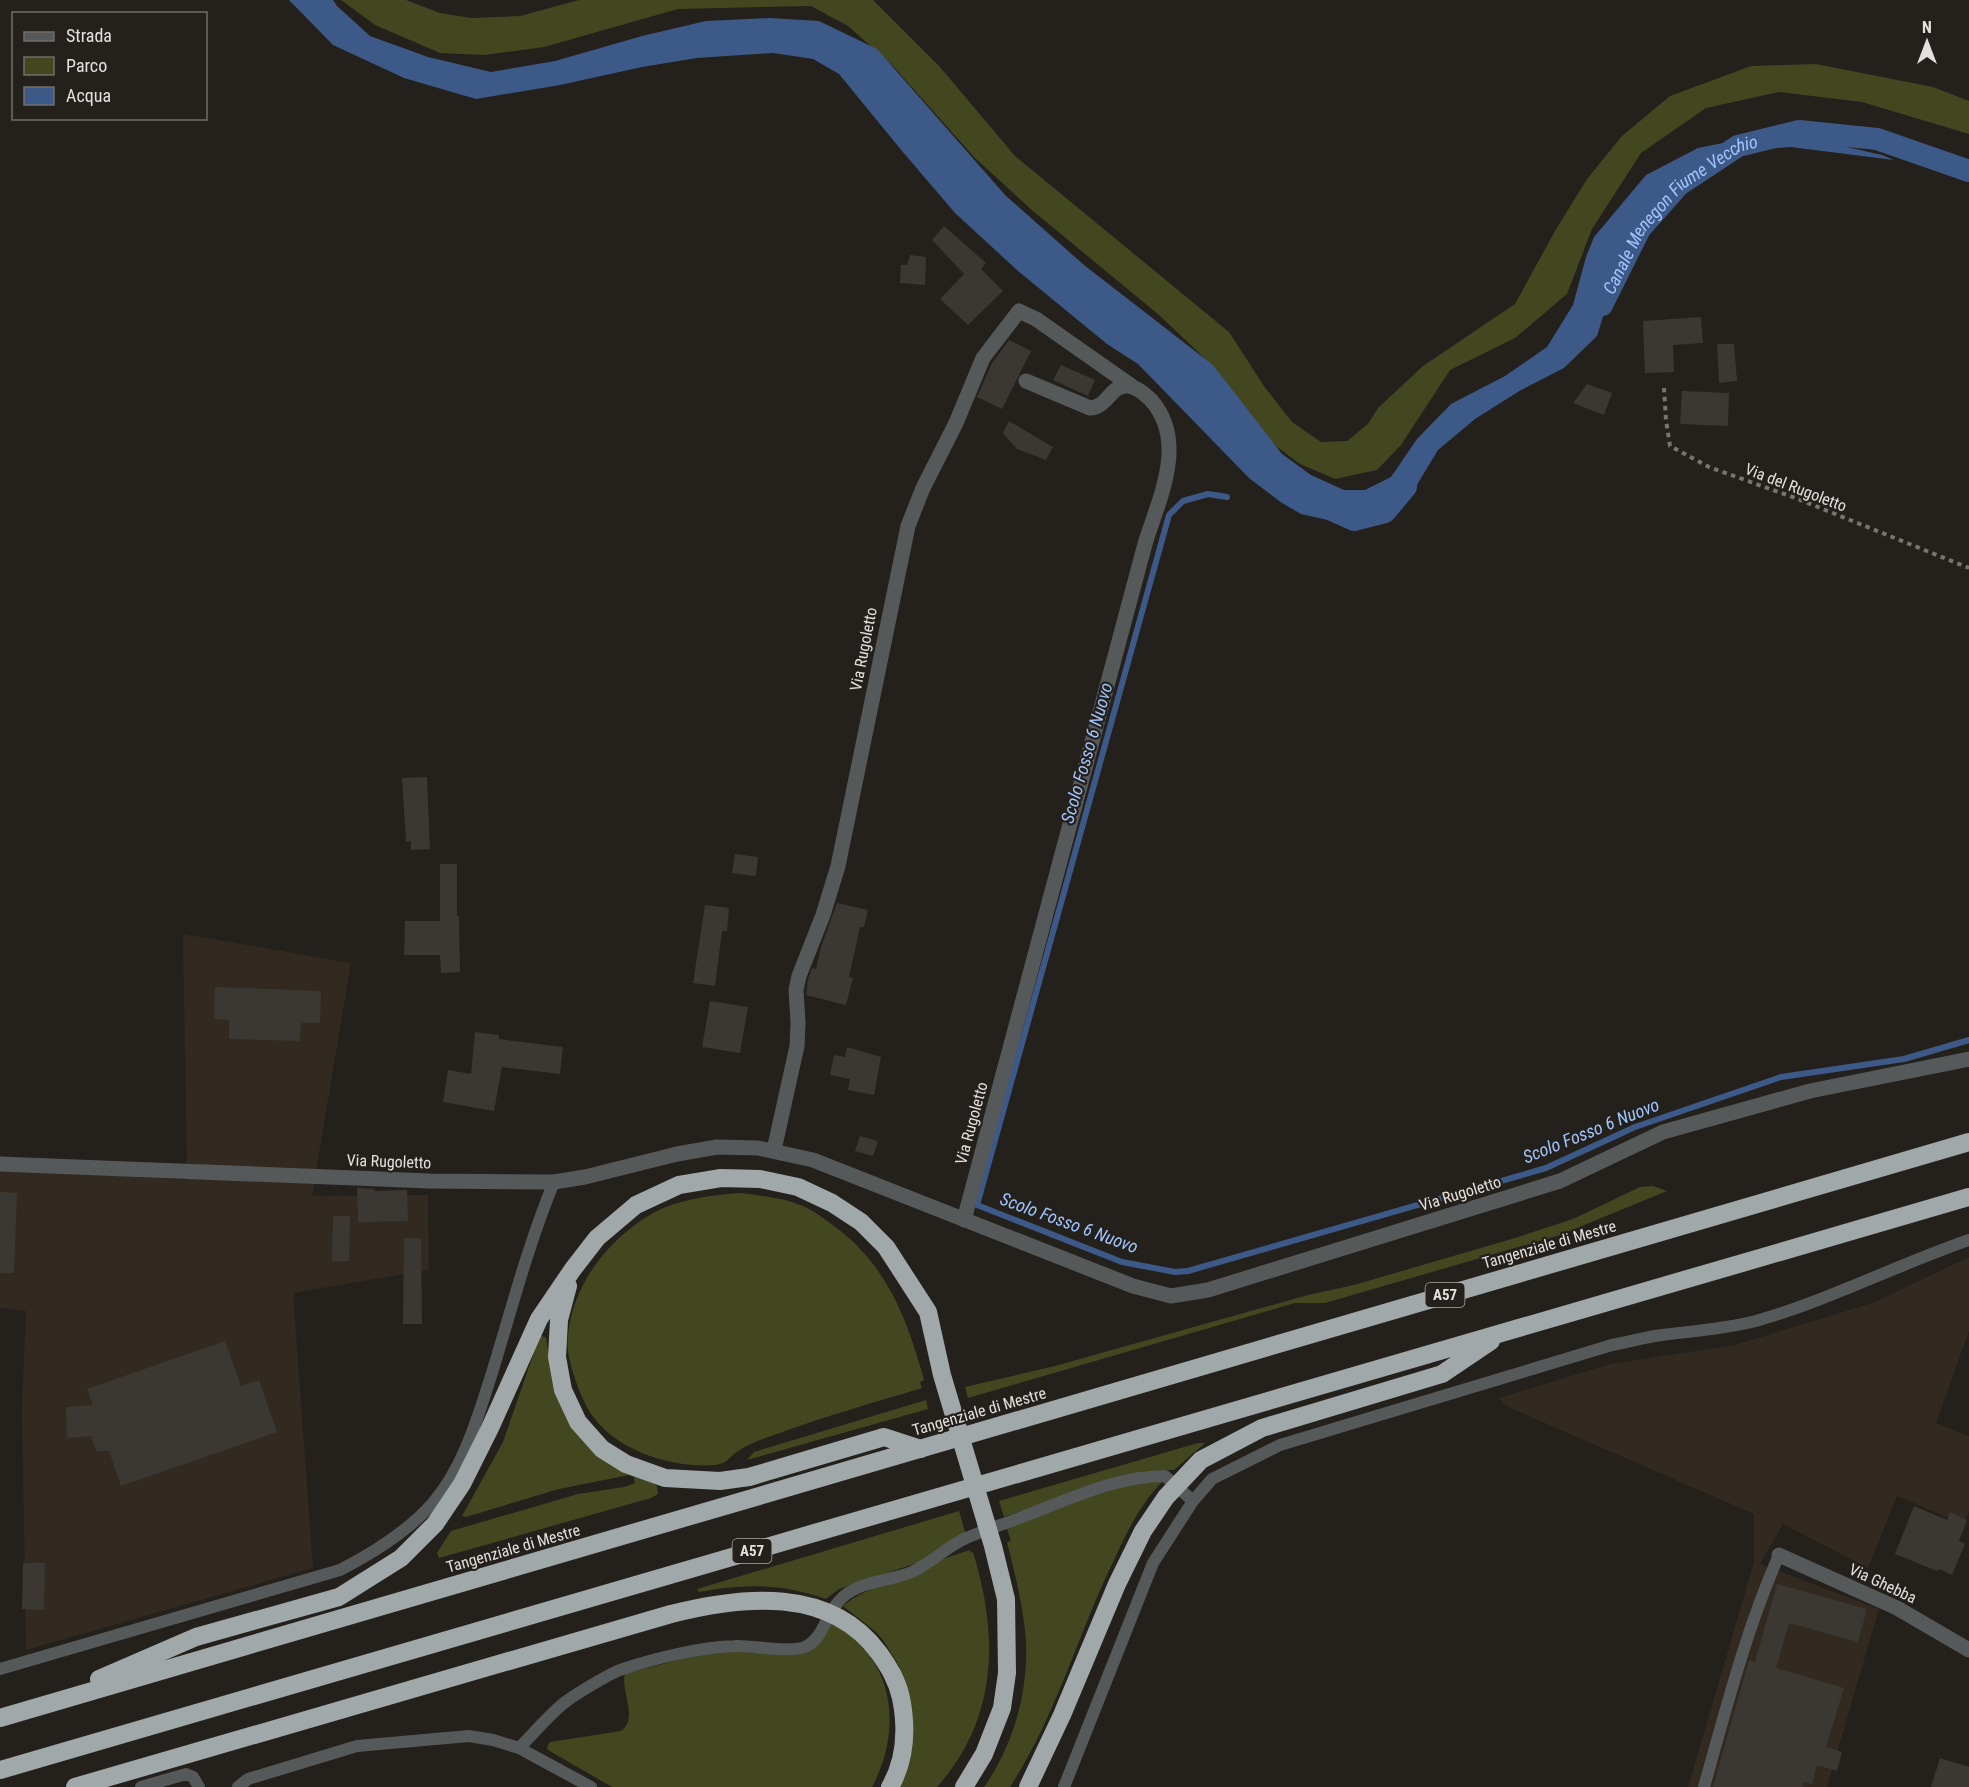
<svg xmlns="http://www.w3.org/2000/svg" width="1969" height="1787" viewBox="0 0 1969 1787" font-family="'Roboto Condensed',sans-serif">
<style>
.built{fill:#322921}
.green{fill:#42471f}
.water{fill:#3d5988}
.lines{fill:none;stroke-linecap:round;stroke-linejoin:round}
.stream{stroke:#3d5988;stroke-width:6}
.canal{stroke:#3d5988;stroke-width:22}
.building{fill:#3b3833}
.path{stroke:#777471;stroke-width:4;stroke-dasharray:4.5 4.5;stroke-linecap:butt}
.lane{stroke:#56595a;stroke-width:12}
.street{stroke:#56595a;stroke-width:15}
.highway{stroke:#a0a8a9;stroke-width:18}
.labels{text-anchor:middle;stroke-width:4.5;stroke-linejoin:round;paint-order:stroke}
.shield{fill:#24201c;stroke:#aaa6a4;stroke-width:1.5}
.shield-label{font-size:15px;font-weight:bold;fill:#e3e0de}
.street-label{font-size:16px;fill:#e3e0de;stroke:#24201c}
.water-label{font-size:18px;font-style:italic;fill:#a0c4fe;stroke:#24201c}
</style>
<rect width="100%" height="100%" fill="#24201c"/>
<!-- built -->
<path class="built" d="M 183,934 L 351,963 L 312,1196 L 428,1195 L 429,1270 L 293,1293 L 313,1568 L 26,1650 L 22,1407 L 26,1311 L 0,1308 L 0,1169 L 187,1180 Z
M 1969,1257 L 1969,1331 L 1936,1423 L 1969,1436 L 1969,1511 L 1963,1524 L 1897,1496 L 1868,1568 L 1783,1524 L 1760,1564 L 1879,1609 L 1827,1787 L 1688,1787 L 1754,1562 L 1754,1514 L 1508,1407 L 1499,1398 L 1610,1364 L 1735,1345 L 1875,1302 Z"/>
<!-- green -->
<path class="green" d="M 341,0 L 406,0 L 440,13 L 471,18 L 520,16 L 579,0 L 873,0 L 940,67 L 1015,156 L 1229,332 L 1264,386 L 1292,422 L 1321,442 L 1347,441 L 1368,424 L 1378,408 L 1423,366 L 1515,304 L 1555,231 L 1587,179 L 1622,136 L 1670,96 L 1751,66 L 1816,64 L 1933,87 L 1969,101 L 1969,134 L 1862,102 L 1779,92 L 1706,108 L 1641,153 L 1592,229 L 1567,294 L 1515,338 L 1450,370 L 1401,445 L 1377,470 L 1335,479 L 1300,464 L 1273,444 L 1246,420 L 1217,370 L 1159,315 L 1033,211 L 975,158 L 892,65 L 848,26 L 811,6 L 678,9 L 544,47 L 485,55 L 440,53 L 375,25 Z
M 1653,1186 L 1667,1191 L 1560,1235 L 1325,1303 L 1295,1303 L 968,1398 L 965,1387 L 1055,1366 L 1308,1295 L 1354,1285 L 1515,1238 L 1573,1219 L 1640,1187 Z
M 741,1193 C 763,1196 783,1198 803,1206 C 814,1211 825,1219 834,1226 C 887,1265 907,1318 924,1380 L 920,1382 L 922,1388 C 872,1403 820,1418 771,1436 C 760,1440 747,1445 738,1451 C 729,1457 727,1464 715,1465 C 675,1468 627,1454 599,1424 C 586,1410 580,1393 574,1376 C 570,1362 566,1349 568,1336 C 572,1282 614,1232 661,1209 C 686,1198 714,1195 741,1193 Z
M 540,1335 L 546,1338 L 554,1385 L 561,1405 L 657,1486 L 658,1494 L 651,1498 L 439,1558 L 437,1553 L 451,1531 L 578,1494 L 624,1487 L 635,1483 L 634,1477 L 629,1475 L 559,1489 L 466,1517 L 462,1516 L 503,1442 Z
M 926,1400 L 928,1409 L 747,1460 L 754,1452 Z
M 1198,1443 L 1205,1443 L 1174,1470 L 1148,1471 L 1109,1480 L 1004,1517 L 999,1501 Z
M 1139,1481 L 1163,1481 C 1141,1503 1128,1530 1115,1558 C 1078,1633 1056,1717 1010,1787 L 984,1787 C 1013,1746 1028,1693 1026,1643 C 1024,1608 1015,1575 1007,1542 L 1011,1541 L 1007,1529 L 1060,1507 Z
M 959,1511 L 966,1535 L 938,1548 L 920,1562 L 839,1589 L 826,1599 C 780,1583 746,1584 699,1592 L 697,1589 Z
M 970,1550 L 971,1553 L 973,1552 C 999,1636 998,1719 937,1787 L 897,1787 L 906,1683 L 898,1664 L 883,1640 L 876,1632 L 843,1606 C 855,1595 871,1590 885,1583 C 913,1571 941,1559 970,1550 Z
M 831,1618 L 837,1621 C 848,1632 860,1643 869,1655 C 898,1693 894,1747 872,1787 L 612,1787 L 548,1750 L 547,1747 L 550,1742 L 621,1731 C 639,1718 620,1691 625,1674 L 715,1650 L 793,1655 Z"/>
<!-- water -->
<path class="water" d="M 289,0 L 333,0 L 337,6 L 370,36 L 428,57 L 491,72 L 555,61 L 642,36 L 706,21 L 770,18 L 819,21 L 877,49 L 1006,196 L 1084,265 L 1213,365 L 1282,454 L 1311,475 L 1344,490 L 1365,490 L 1391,477 L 1417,439 L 1451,404 L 1505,376 L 1547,347 L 1573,305 L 1586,257 L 1594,237 L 1646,175 L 1698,148 L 1758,136 L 1807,138 L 1882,155 L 1894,160 L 1790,147 L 1741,151 L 1709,163 L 1674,186 L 1640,225 L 1621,259 L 1597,336 L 1564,368 L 1521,390 L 1475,419 L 1438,450 L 1415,488 L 1379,516 L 1337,522 L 1301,514 L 1282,503 L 1249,478 L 1138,364 L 1107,344 L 1018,271 L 955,213 L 902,151 L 839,74 L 813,59 L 773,53 L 697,58 L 642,67 L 560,85 L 476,99 L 404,78 L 333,45 Z"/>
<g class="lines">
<!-- stream -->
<path class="stream" d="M 1227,497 L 1208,494 L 1183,501 L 1169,515 L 977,1205 L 1122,1262 L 1175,1272 L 1188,1271 L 1546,1168 L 1635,1127 L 1781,1077 L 1904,1059 L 1969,1040"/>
<!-- canal -->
<g class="canal">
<path id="s1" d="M 1602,305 L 1640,229 L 1679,185 L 1738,146 L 1799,131 L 1877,139 L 1969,171"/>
<path d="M 1325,507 L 1354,520 L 1385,512 L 1406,487"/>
</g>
</g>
<!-- building -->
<path class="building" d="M 944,226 L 986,263 L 981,269 L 1003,291 L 968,325 L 940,299 L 964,274 L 932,240 Z
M 910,255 L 926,257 L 925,285 L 900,283 L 901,265 L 907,265 Z
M 1701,317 L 1703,343 L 1673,345 L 1674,372 L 1645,373 L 1643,321 Z
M 1009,340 L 1031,351 L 1002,409 L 977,397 L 992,363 Z
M 1717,344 L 1734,344 L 1737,381 L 1719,383 Z
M 1061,365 L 1095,380 L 1088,396 L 1053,380 Z
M 1587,384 L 1612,393 L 1604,415 L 1573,403 Z
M 1682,391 L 1729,393 L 1728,426 L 1680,424 Z
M 1009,421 L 1053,447 L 1046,460 L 1017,449 L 1003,433 Z
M 427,777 L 430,849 L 411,850 L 411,841 L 406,842 L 402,778 Z
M 735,854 L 758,857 L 756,876 L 732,873 Z
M 440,864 L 457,864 L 457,916 L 459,916 L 460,972 L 441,973 L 440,955 L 404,955 L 405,921 L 440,921 Z
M 837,903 L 868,910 L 864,927 L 860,927 L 849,977 L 853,978 L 846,1005 L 806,995 L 808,979 L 812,968 L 816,969 L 821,947 Z
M 705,905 L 729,908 L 727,931 L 722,931 L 715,986 L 693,983 Z
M 215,987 L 321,991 L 320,1023 L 301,1023 L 300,1041 L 229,1039 L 229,1020 L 214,1019 Z
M 710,1001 L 748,1007 L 740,1053 L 702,1047 Z
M 475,1032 L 499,1035 L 499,1039 L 563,1047 L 560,1074 L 502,1067 L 494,1111 L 443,1102 L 448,1070 L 471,1074 Z
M 847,1047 L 881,1057 L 874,1095 L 848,1090 L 850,1079 L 830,1075 L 834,1055 L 845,1057 Z
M 860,1136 L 878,1141 L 873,1156 L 855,1151 Z
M 357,1188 L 374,1189 L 374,1191 L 407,1190 L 408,1221 L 358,1222 Z
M 0,1192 L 17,1193 L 14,1273 L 0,1273 Z
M 333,1216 L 350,1216 L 349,1261 L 332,1261 Z
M 404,1238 L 421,1238 L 422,1324 L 403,1324 Z
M 225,1341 L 241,1386 L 259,1380 L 277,1432 L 121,1486 L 109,1451 L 96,1451 L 91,1436 L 67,1438 L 66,1407 L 93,1405 L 87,1389 Z
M 1914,1506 L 1947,1520 L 1950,1512 L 1967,1520 L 1959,1541 L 1965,1544 L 1952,1575 L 1939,1569 L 1937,1571 L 1895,1554 Z
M 23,1563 L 45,1563 L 44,1610 L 22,1609 Z
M 1777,1584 L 1867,1609 L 1858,1642 L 1789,1623 L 1776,1668 L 1844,1688 L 1826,1747 L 1842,1752 L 1837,1771 L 1817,1765 L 1812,1784 L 1804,1782 L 1802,1787 L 1713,1787 L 1749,1660 L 1755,1662 Z
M 1940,1758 L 1969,1767 L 1969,1787 L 1931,1787 Z"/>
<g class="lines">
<!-- path -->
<path class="path" d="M 1664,388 L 1666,420 L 1670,446 L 1709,467 L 1798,499 L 1969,568"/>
<!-- lane -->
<path class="lane" d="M 0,1669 L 340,1570 C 373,1553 407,1532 432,1504 C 463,1468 477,1420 491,1376 C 511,1311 528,1245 554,1182
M 519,1748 C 534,1733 548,1716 564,1703 C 574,1695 612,1672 623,1669 C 655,1658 702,1647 735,1646 C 753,1645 792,1654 807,1646 C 825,1636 826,1611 844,1596 C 862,1581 891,1581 912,1572 C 930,1563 945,1549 962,1540 C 981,1531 1002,1525 1022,1517 C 1067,1500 1116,1476 1165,1476 L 1193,1501
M 141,1787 L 186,1774 L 193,1777 L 199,1787
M 238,1787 L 248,1779 L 357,1746 L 469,1736 L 493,1740 L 519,1748 L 591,1787
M 1064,1787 L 1153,1563 L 1193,1501 L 1212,1479 L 1280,1445 L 1612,1345 C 1629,1342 1645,1337 1662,1335 C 1694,1331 1724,1329 1756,1321 C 1829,1300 1897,1265 1969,1240
M 1704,1787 C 1726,1709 1746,1630 1779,1555"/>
<!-- street -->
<path class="street" d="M 774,1150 L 797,1046 L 798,1023 L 796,990 L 799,976 L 823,915 L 838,866 L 908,526 L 923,488 L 956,423 L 983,358 L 1019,311 L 1036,319 L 1133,387
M 0,1164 L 430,1181 L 554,1182 L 585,1177 L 677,1154 L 717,1147 L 758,1148 L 813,1160 L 1133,1286 L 1171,1296 L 1208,1290 L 1560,1181 L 1663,1132 L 1810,1091 L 1969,1059
M 964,1220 L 1145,544 C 1159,498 1188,442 1151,400 C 1145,394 1137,387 1128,386 C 1111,384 1107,408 1090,408 L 1026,381
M 1779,1555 L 1897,1608 L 1969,1650"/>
<!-- highway -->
<path class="highway" d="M 568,1286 L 559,1320 L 557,1357 L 563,1390 L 578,1422 L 602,1449 L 626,1464 L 665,1478 L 720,1481 L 749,1477 L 884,1437 L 921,1449
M 99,1679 L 196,1637 L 339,1597 L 401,1558 L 435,1524 L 462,1484 L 490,1428 L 539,1319 L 573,1269 L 597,1238 L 636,1205 L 679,1185 L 721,1178 L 760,1179 L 798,1187 L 832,1203 L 861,1222 L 886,1247 L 928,1312 L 942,1375 L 993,1546 L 1006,1599 L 1007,1673 L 1002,1708 L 984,1754 L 964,1787
M 0,1718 L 1969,1142
M 0,1770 L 1969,1197
M 75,1787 L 671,1614 C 742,1596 830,1586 879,1653 C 889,1667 897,1680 901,1698 C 907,1728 906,1759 890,1787
M 1028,1787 L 1062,1715 L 1117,1584 L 1143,1531 L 1166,1497 L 1201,1460 L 1262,1428 L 1442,1374 L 1491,1341"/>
</g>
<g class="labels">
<!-- shield labels -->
<g class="shield">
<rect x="1425.5" y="1283" width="39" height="24" rx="4.5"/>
<rect x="732.5" y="1539" width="39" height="24" rx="4.5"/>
</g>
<g class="shield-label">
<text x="1445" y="1300">A57</text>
<text x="752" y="1556">A57</text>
</g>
<!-- street labels -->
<g class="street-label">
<text transform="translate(1796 487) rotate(21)" y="6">Via del Rugoletto</text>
<text transform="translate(863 649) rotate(-79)" y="6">Via Rugoletto</text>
<text transform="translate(971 1123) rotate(-75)" y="6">Via Rugoletto</text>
<text transform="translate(389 1161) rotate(2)" y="6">Via Rugoletto</text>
<text transform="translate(1460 1193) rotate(-17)" y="6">Via Rugoletto</text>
<text transform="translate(1549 1244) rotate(-16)" y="6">Tangenziale di Mestre</text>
<text transform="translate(979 1411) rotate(-16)" y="6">Tangenziale di Mestre</text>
<text transform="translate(513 1548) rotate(-16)" y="6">Tangenziale di Mestre</text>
<text transform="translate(1883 1583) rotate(25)" y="6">Via Ghebba</text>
</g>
<!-- water labels -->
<g class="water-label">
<text dy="6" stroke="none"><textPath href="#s1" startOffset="124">Canale Menegon Fiume Vecchio</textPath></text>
<text transform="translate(1087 753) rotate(-74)" y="6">Scolo Fosso 6 Nuovo</text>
<text transform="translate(1591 1131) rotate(-22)" y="6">Scolo Fosso 6 Nuovo</text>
<text transform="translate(1069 1223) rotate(20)" y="6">Scolo Fosso 6 Nuovo</text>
</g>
</g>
<!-- legend -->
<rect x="12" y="12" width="195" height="108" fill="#24201c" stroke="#706d6a" stroke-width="1.5"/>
<rect x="24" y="32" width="30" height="9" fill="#56595a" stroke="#706d6a" stroke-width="1.5"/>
<text x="66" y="42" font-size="18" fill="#e3e0de">Strada</text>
<rect x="24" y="57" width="30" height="18" fill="#42471f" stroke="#706d6a" stroke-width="1.5"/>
<text x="66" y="72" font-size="18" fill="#e3e0de">Parco</text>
<rect x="24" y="87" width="30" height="18" fill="#3d5988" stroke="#706d6a" stroke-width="1.5"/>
<text x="66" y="102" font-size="18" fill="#e3e0de">Acqua</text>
<!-- north arrow -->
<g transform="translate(1927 42)" stroke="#24201c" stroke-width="4.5" paint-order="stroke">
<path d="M0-4.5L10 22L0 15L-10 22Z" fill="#e3e0de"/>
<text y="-9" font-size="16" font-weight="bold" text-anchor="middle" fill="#e3e0de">N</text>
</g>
</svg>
